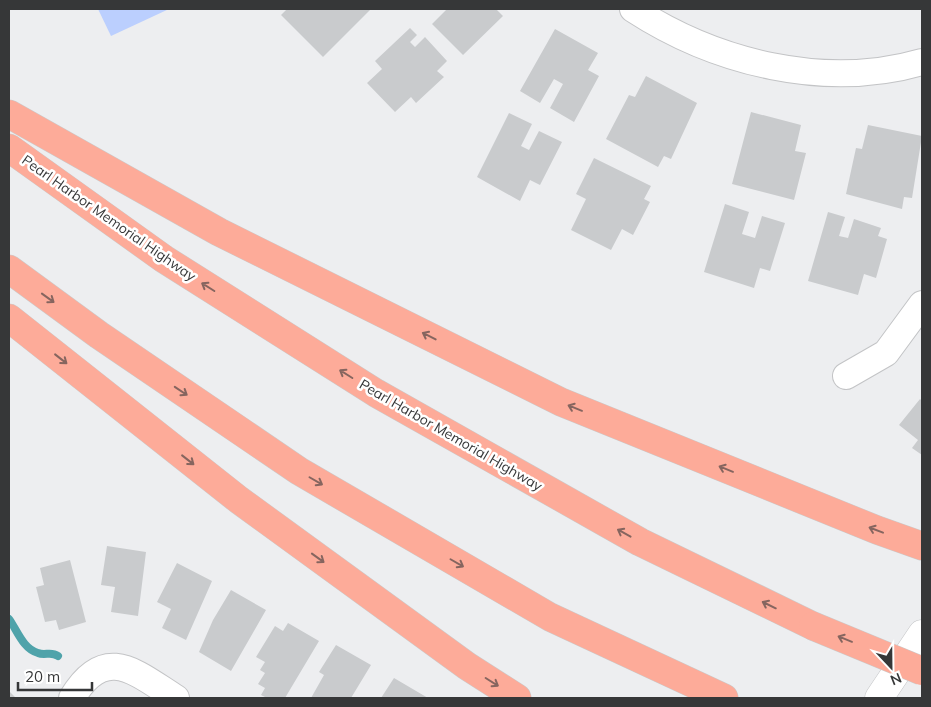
<svg xmlns="http://www.w3.org/2000/svg" width="931" height="707" viewBox="0 0 931 707" font-family="Mulish,sans-serif">
<style>
.green{fill:#bbcffe}
.lines{fill:none;stroke-linecap:round;stroke-linejoin:round}
.stream{stroke:#4fa3aa;stroke-width:8}
.building{fill:#c9cbcd}
.street-casing{stroke:#c3c4c6;stroke-width:28}
.secondary-casing{stroke:#c3c4c6;stroke-width:29}
.highway-casing{stroke:#cbcbcb;stroke-width:29}
.street{stroke:#fff;stroke-width:26}
.secondary{stroke:#fff;stroke-width:28}
.highway{stroke:#fdab99;stroke-width:28}
.highway-bridge-casing{stroke:#cbcbcb;stroke-width:29;stroke-linecap:butt}
.highway-bridge{stroke:#fdab99;stroke-width:28}
.oneway{stroke:#86655f}
.labels{text-anchor:middle;stroke-width:5;stroke-linejoin:round;paint-order:stroke}
.street-label{font-size:14px;fill:#363738;stroke:#fff}
</style>
<rect width="100%" height="100%" fill="#edeef0"/>
<!-- green -->
<path class="green" d="M 98,9 L 169,9 L 111,36 Z"/>
<g class="lines">
<!-- stream -->
<path class="stream" d="M 9,619 C 17,630 23,649 38,653 C 45,656 51,651 58,656"/>
</g>
<!-- building -->
<path class="building" d="M 287,9 L 371,9 L 323,57 L 281,15 Z
M 447,9 L 496,9 L 503,16 L 463,55 L 432,24 Z
M 410,28 L 417,35 L 410,42 L 415,47 L 425,37 L 447,61 L 437,71 L 444,77 L 416,103 L 411,97 L 395,112 L 367,83 L 382,69 L 375,61 Z
M 555,29 L 598,53 L 588,70 L 599,76 L 574,122 L 550,108 L 563,84 L 554,79 L 540,103 L 520,91 Z
M 646,76 L 697,103 L 671,159 L 664,156 L 658,167 L 606,139 L 629,95 L 635,97 Z
M 751,112 L 801,125 L 795,151 L 806,153 L 794,200 L 732,184 Z
M 509,113 L 532,124 L 521,146 L 529,150 L 539,131 L 562,142 L 540,185 L 530,180 L 520,201 L 477,177 Z
M 868,125 L 922,136 L 912,198 L 904,197 L 902,209 L 846,194 L 856,148 L 862,149 Z
M 594,158 L 651,186 L 644,199 L 650,202 L 633,235 L 622,229 L 611,250 L 571,230 L 586,199 L 576,194 Z
M 725,204 L 749,212 L 742,234 L 755,238 L 762,216 L 785,223 L 770,271 L 760,268 L 754,288 L 704,272 Z
M 828,212 L 845,217 L 839,236 L 848,238 L 854,219 L 881,228 L 878,236 L 887,239 L 876,278 L 864,274 L 858,295 L 808,281 Z
M 920,399 L 922,401 L 922,455 L 912,448 L 918,440 L 899,425 Z
M 107,546 L 146,552 L 138,616 L 111,612 L 115,587 L 101,585 Z
M 70,560 L 86,622 L 59,630 L 56,620 L 45,622 L 36,587 L 44,585 L 40,568 Z
M 177,563 L 212,581 L 186,640 L 162,628 L 171,609 L 157,602 Z
M 231,590 L 266,610 L 231,671 L 199,652 L 213,620 Z
M 288,623 L 319,641 L 285,698 L 267,698 L 261,695 L 265,688 L 258,684 L 265,673 L 260,670 L 265,662 L 256,657 L 275,626 L 283,631 Z
M 336,645 L 371,665 L 351,698 L 311,698 L 324,675 L 319,672 Z
M 394,678 L 428,698 L 381,698 Z
M 9,691 L 15,697 L 14,698 L 9,698 Z"/>
<g class="lines">
<!-- street casing -->
<g class="street-casing">
<path id="street" d="M 633,9 C 716,63 825,90 922,62
M 846,376 L 886,353 L 922,304
M 72,698 C 105,643 135,672 176,698"/>
</g>
<!-- secondary casing -->
<g class="secondary-casing">
<path id="secondary" d="M 879,698 L 922,634"/>
</g>
<!-- highway casing -->
<g class="highway-casing">
<path id="highway" d="M 9,114 L 219,232 L 561,402 L 877,530 L 922,546
M 9,148 L 164,259 L 376,393 L 640,542 L 813,626
M 9,269 L 99,335 L 299,471 L 550,617 L 724,698
M 9,318 L 239,500 L 467,666 L 517,698"/>
</g>
<!-- street -->
<use href="#street" class="street"/>
<!-- secondary -->
<use href="#secondary" class="secondary"/>
<!-- highway -->
<use href="#highway" class="highway"/>
<!-- highway-bridge casing -->
<g class="highway-bridge-casing">
<path id="highway-bridge" d="M 813,626 L 922,671"/>
</g>
<!-- highway-bridge -->
<use href="#highway-bridge" class="highway-bridge"/>
</g>
<!-- one-way arrows -->
<defs><path id="oneway-shaft" d="M-6 0H5M1.5-3L5.5 0L1.5 3" fill="none" stroke-width="1.6" stroke-linecap="round" stroke-linejoin="round" transform="scale(1.25)"/></defs>
<g class="oneway">
<use href="#oneway-shaft" transform="translate(208 287) rotate(-148)"/>
<use href="#oneway-shaft" transform="translate(48 298) rotate(36)"/>
<use href="#oneway-shaft" transform="translate(429 336) rotate(-153)"/>
<use href="#oneway-shaft" transform="translate(61 359) rotate(38)"/>
<use href="#oneway-shaft" transform="translate(346 374) rotate(-148)"/>
<use href="#oneway-shaft" transform="translate(181 391) rotate(34)"/>
<use href="#oneway-shaft" transform="translate(575 408) rotate(-158)"/>
<use href="#oneway-shaft" transform="translate(188 460) rotate(38)"/>
<use href="#oneway-shaft" transform="translate(726 469) rotate(-158)"/>
<use href="#oneway-shaft" transform="translate(316 481) rotate(30)"/>
<use href="#oneway-shaft" transform="translate(876 530) rotate(-159)"/>
<use href="#oneway-shaft" transform="translate(624 533) rotate(-151)"/>
<use href="#oneway-shaft" transform="translate(318 558) rotate(36)"/>
<use href="#oneway-shaft" transform="translate(457 563) rotate(30)"/>
<use href="#oneway-shaft" transform="translate(769 605) rotate(-154)"/>
<use href="#oneway-shaft" transform="translate(845 639) rotate(-158)"/>
<use href="#oneway-shaft" transform="translate(492 682) rotate(32)"/>
</g>
<g class="labels">
<!-- street labels -->
<g class="street-label">
<text transform="translate(109 218) rotate(35)" y="5">Pearl Harbor Memorial Highway</text>
<text transform="translate(451 435) rotate(30)" y="5">Pearl Harbor Memorial Highway</text>
</g>
</g>
<!-- border -->
<rect width="931" height="707" fill="none" stroke="#363738" stroke-width="20"/>
<!-- north arrow -->
<g transform="translate(891 667) rotate(158)" stroke="#ffffff" stroke-width="4" paint-order="stroke">
<path d="M0-4L9 19L0 12L-9 19Z" fill="#363738"/>
<text y="-8" font-size="14" font-weight="bold" text-anchor="middle" fill="#363738">N</text>
</g>
<!-- scale -->
<path d="M18 682v8h74v-8" fill="none" stroke="#363738" stroke-width="2.5"/>
<text x="25" y="682" font-size="15" fill="#363738" stroke="#ffffff" stroke-width="4" paint-order="stroke">20 m</text>
</svg>
